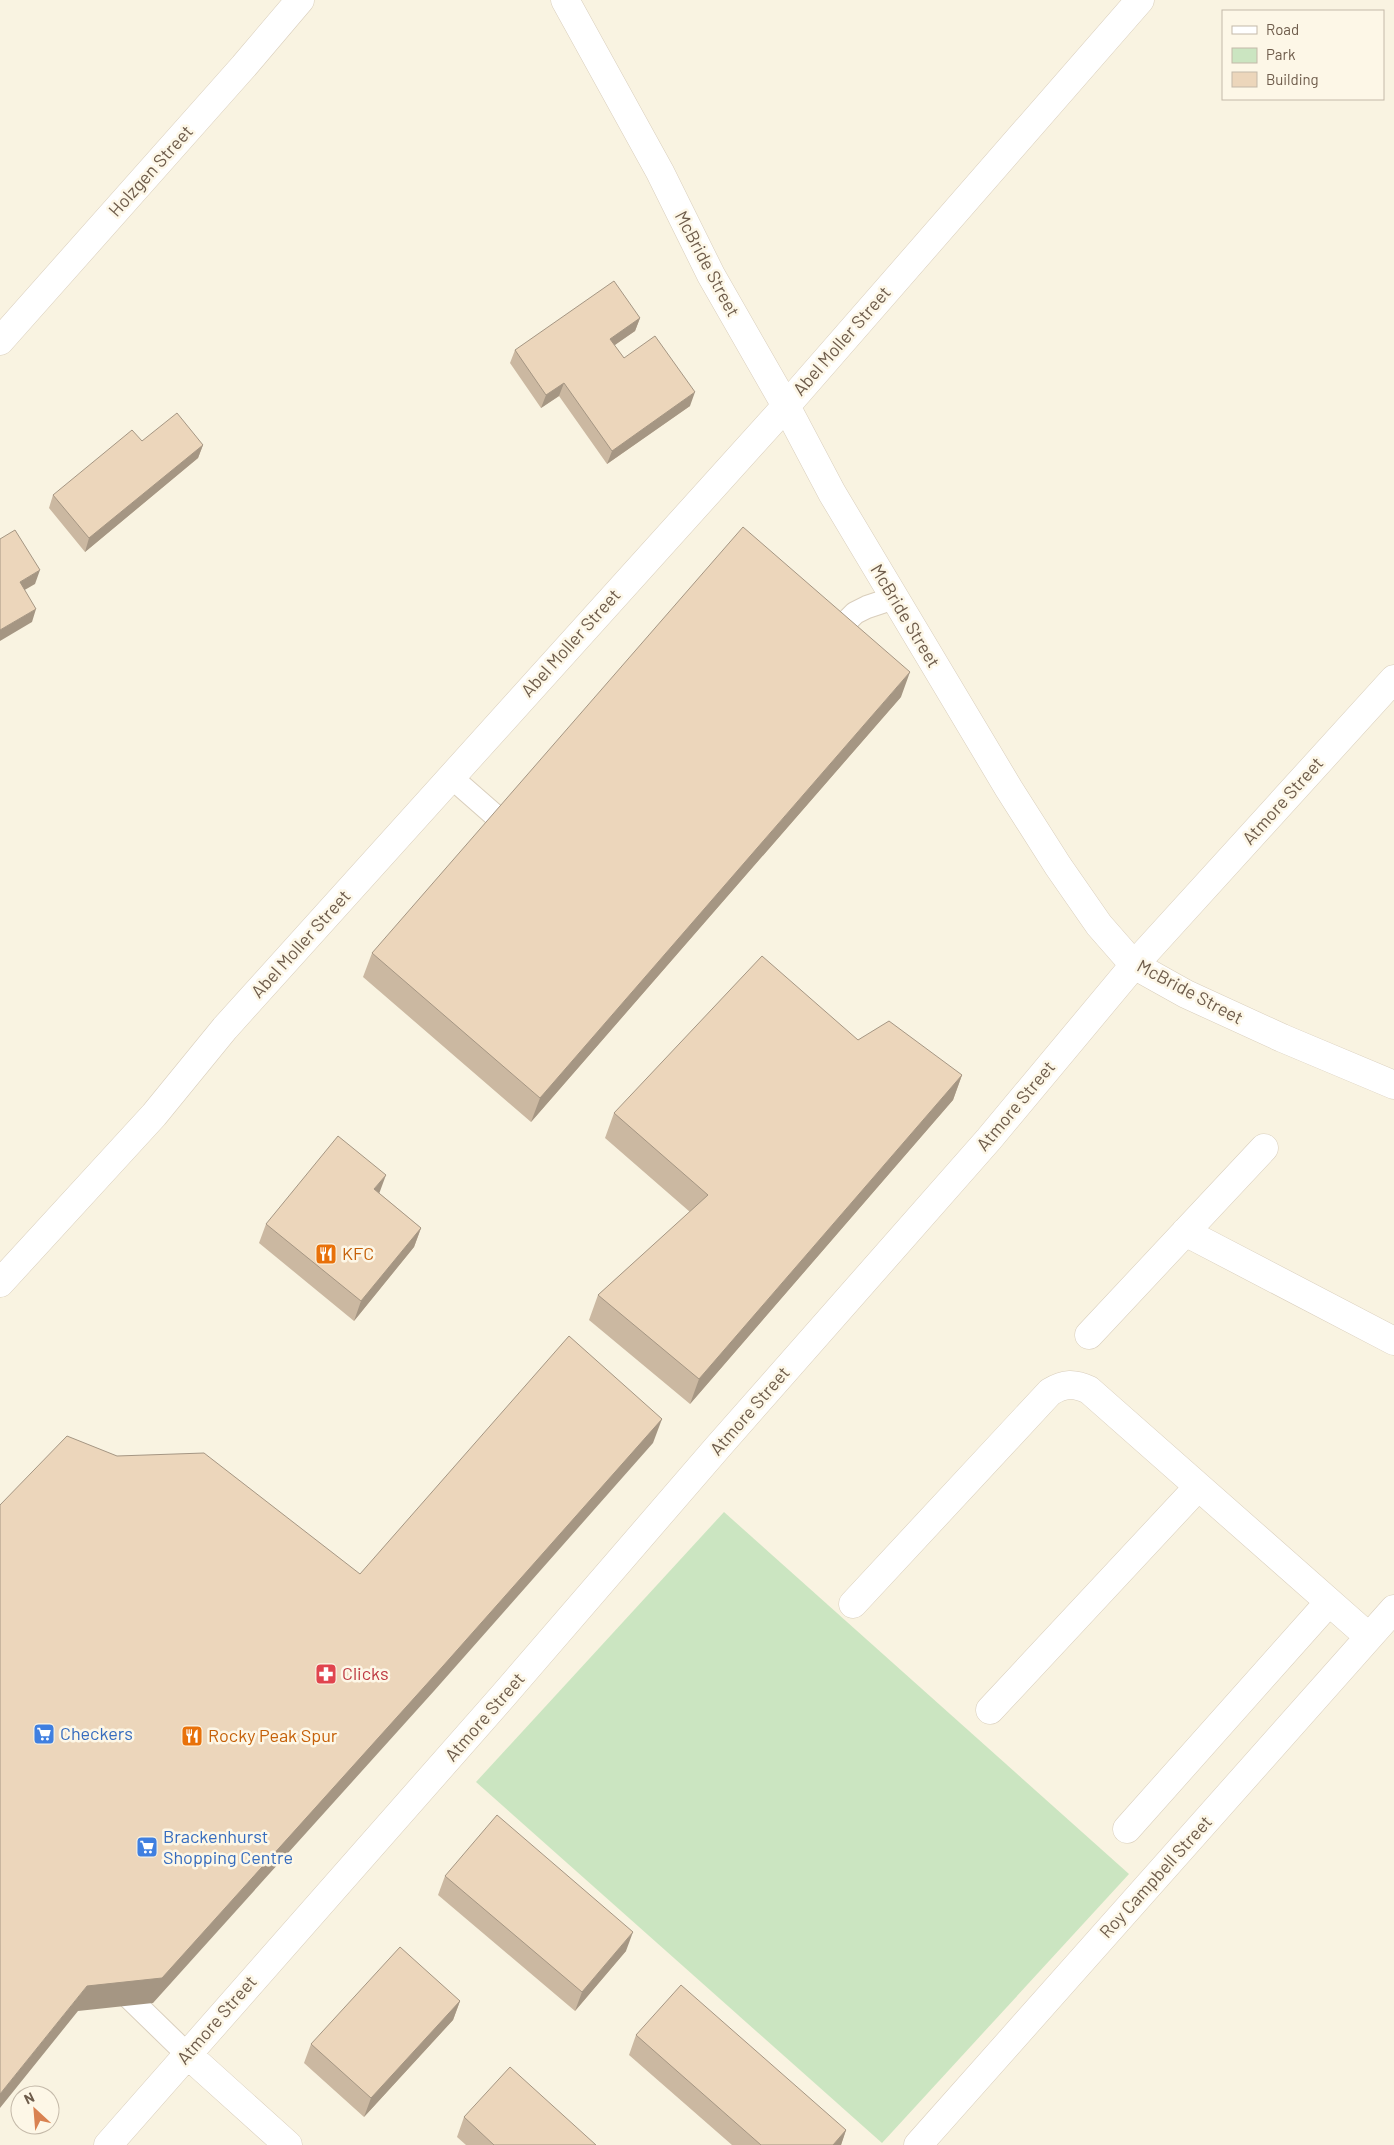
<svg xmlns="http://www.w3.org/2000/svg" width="1394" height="2145" viewBox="0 0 1394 2145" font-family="Barlow,sans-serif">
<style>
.green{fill:#cbe5c1}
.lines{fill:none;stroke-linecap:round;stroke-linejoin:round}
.lane-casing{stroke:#d9cebc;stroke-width:24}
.street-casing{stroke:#d9cebc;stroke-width:29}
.lane{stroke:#fff;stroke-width:22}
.street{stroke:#fff;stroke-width:28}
.wall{fill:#cbb8a1}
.shaded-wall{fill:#a59683}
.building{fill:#ecd6bb;stroke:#a59683}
.labels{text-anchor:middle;stroke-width:5;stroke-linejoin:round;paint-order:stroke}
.street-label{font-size:18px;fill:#6e5c4b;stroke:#fdf7e7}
.food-label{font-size:18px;fill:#c56008;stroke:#fdf7e7;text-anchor:start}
.health-label{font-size:18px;fill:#be3a42;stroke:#fdf7e7;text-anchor:start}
.shop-label{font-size:18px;fill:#366cbe;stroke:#fdf7e7;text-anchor:start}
</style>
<rect width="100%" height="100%" fill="#f9f3e1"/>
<!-- green -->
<path class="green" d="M 724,1512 L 1129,1874 L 882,2143 L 476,1782 Z"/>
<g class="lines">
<!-- lane casing -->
<g class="lane-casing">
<path id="lane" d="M 828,640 L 855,613 L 867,607 L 894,598
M 451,777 L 516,834
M 114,1983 L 187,2054"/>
</g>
<!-- street casing -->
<g class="street-casing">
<path id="street" d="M 565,0 L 660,172 L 711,275 L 786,406 L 832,493 L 1009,789 L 1058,866 L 1099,925 L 1134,965 L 1186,994 L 1282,1038 L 1394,1085
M 0,341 L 244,66 L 300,0
M 1185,1232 L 1394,1341
M 0,1283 L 154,1115 L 225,1028 L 786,406 L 1140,0
M 1089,1335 L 1264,1148
M 853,1604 L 1050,1392 C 1065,1383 1074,1383 1089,1390 L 1369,1637
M 990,1710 L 1198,1487
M 1127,1829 L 1329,1602
M 187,2054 L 288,2145
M 108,2145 L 503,1696 L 717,1448 L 989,1139 L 1134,965 L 1394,679
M 918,2145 L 1394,1609"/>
</g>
<!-- lane -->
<use href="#lane" class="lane"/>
<!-- street -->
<use href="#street" class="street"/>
</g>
<!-- wall -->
<path class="wall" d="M 640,318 L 635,331 L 614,345 L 624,358 L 690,406 L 607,464 L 559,396 L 541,408 L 510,363 L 515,350 Z
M 142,441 L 203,445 L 198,458 L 85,552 L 49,508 L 53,495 Z
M 901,697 L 531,1122 L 363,977 L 372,953 Z
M 858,1040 L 962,1075 L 953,1100 L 690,1404 L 589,1320 L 598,1295 L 690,1212 L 605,1138 L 614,1113 Z
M 379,1193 L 421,1228 L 414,1247 L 354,1321 L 259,1243 L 266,1224 Z
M 445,1876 L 626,1951 L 575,2011 L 438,1895 Z
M 460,2001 L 453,2020 L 364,2117 L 304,2063 L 311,2044 Z
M 636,2035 L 846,2130 L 841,2145 L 732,2145 L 629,2055 Z
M 464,2117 L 596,2145 L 466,2145 L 457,2137 Z"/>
<!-- shaded-wall -->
<path class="shaded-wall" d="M 640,318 L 635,331 L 605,352 L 610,339 Z
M 564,383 L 559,396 L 541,408 L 546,395 Z
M 695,392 L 690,406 L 607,464 L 612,451 Z
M 203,445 L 198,458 L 85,552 L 89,538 Z
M 40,570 L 35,584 L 16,595 L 20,582 Z
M 36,609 L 32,622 L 0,641 L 0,630 Z
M 910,672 L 901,697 L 531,1122 L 540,1098 Z
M 962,1075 L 953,1100 L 690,1404 L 699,1379 Z
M 386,1175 L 379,1194 L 374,1189 Z
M 421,1228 L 414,1247 L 354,1321 L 361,1301 Z
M 662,1419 L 653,1443 L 434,1691 L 153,2003 L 78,2011 L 0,2108 L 0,2094 L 87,1986 Z
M 633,1932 L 626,1951 L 575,2011 L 582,1992 Z
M 460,2001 L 453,2020 L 364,2117 L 371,2098 Z
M 846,2130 L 841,2145 L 833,2145 Z"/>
<!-- building -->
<path class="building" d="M 614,281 L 640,318 L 610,339 L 624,358 L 655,336 L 695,392 L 612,451 L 564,383 L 546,395 L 515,350 Z
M 177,413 L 203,445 L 89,538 L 53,495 L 132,430 L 142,441 Z
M 743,527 L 910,672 L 540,1098 L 372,953 Z
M 15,530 L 40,570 L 20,582 L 36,609 L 0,630 L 0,539 Z
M 762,956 L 858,1040 L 889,1021 L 962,1075 L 699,1379 L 598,1295 L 708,1195 L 614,1113 Z
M 338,1136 L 386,1175 L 374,1189 L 421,1228 L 361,1301 L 266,1224 Z
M 569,1336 L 662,1419 L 443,1666 L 162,1978 L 87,1986 L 0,2094 L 0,1505 L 67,1436 L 117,1456 L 204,1453 L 360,1574 Z
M 497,1815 L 633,1932 L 582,1992 L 445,1876 Z
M 400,1947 L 460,2001 L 371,2098 L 311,2044 Z
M 681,1985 L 846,2130 L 833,2145 L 761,2145 L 636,2035 Z
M 510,2067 L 596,2145 L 494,2145 L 464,2117 Z"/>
<!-- icons -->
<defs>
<g id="restaurant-square" transform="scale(1.125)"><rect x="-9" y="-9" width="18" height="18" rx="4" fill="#e8710a" stroke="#fdf7e7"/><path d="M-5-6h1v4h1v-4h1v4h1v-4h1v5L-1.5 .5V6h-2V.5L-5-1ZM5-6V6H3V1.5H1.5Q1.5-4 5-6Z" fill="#fff"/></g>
<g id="pharmacy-square" transform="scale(1.125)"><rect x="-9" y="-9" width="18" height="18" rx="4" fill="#e0444e" stroke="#fdf7e7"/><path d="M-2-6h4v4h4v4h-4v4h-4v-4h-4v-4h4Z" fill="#fff"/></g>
<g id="supermarket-square" transform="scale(1.125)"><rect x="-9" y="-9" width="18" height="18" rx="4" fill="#3f7fe0" stroke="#fdf7e7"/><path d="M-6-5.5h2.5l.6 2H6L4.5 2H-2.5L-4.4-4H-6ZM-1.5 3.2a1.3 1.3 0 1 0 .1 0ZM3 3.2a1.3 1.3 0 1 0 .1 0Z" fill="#fff"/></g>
</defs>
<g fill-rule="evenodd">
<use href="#restaurant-square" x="326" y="1254"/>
<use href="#pharmacy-square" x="326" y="1674"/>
<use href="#supermarket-square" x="44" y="1734"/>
<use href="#restaurant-square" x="192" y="1736"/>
<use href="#supermarket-square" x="147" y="1847"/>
</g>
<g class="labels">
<!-- street labels -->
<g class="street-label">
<text transform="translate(151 171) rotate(-48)" y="6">Holzgen Street</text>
<text transform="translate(707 264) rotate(62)" y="6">McBride Street</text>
<text transform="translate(842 341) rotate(-49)" y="6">Abel Moller Street</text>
<text transform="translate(905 616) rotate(59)" y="6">McBride Street</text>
<text transform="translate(571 643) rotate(-48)" y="6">Abel Moller Street</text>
<text transform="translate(1283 801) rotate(-48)" y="6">Atmore Street</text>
<text transform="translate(301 944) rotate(-48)" y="6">Abel Moller Street</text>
<text transform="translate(1190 992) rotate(28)" y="6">McBride Street</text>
<text transform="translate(1016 1106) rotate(-50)" y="6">Atmore Street</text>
<text transform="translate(750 1411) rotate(-49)" y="6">Atmore Street</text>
<text transform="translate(485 1717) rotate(-49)" y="6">Atmore Street</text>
<text transform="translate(1156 1877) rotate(-48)" y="6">Roy Campbell Street</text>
<text transform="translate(217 2020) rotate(-49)" y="6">Atmore Street</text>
</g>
<!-- food labels -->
<g class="food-label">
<text x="342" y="1260">KFC</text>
<text x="208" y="1742">Rocky Peak Spur</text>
</g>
<!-- health labels -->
<g class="health-label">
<text x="342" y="1680">Clicks</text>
</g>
<!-- shop labels -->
<g class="shop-label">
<text x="60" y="1740">Checkers</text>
<text x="163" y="1843">Brackenhurst<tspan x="163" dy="21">Shopping Centre</tspan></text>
</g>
</g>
<!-- legend -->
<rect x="1222" y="10" width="162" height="90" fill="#fdf7e7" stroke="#c4b9a9"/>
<rect x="1232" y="26" width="25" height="8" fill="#ffffff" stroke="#c4b9a9"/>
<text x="1266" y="35" font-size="15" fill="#6e5c4b">Road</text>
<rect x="1232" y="48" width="25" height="15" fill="#cbe5c1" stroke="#c4b9a9"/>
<text x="1266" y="60" font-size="15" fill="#6e5c4b">Park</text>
<rect x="1232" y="72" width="25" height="15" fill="#ecd6bb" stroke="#c4b9a9"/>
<text x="1266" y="85" font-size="15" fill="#6e5c4b">Building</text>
<!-- north arrow -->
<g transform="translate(35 2110) rotate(334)"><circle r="24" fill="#fdf7e7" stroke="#c4b9a9"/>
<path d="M0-4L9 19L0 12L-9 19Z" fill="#d98251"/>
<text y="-8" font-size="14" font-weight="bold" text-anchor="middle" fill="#6e5c4b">N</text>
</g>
</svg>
